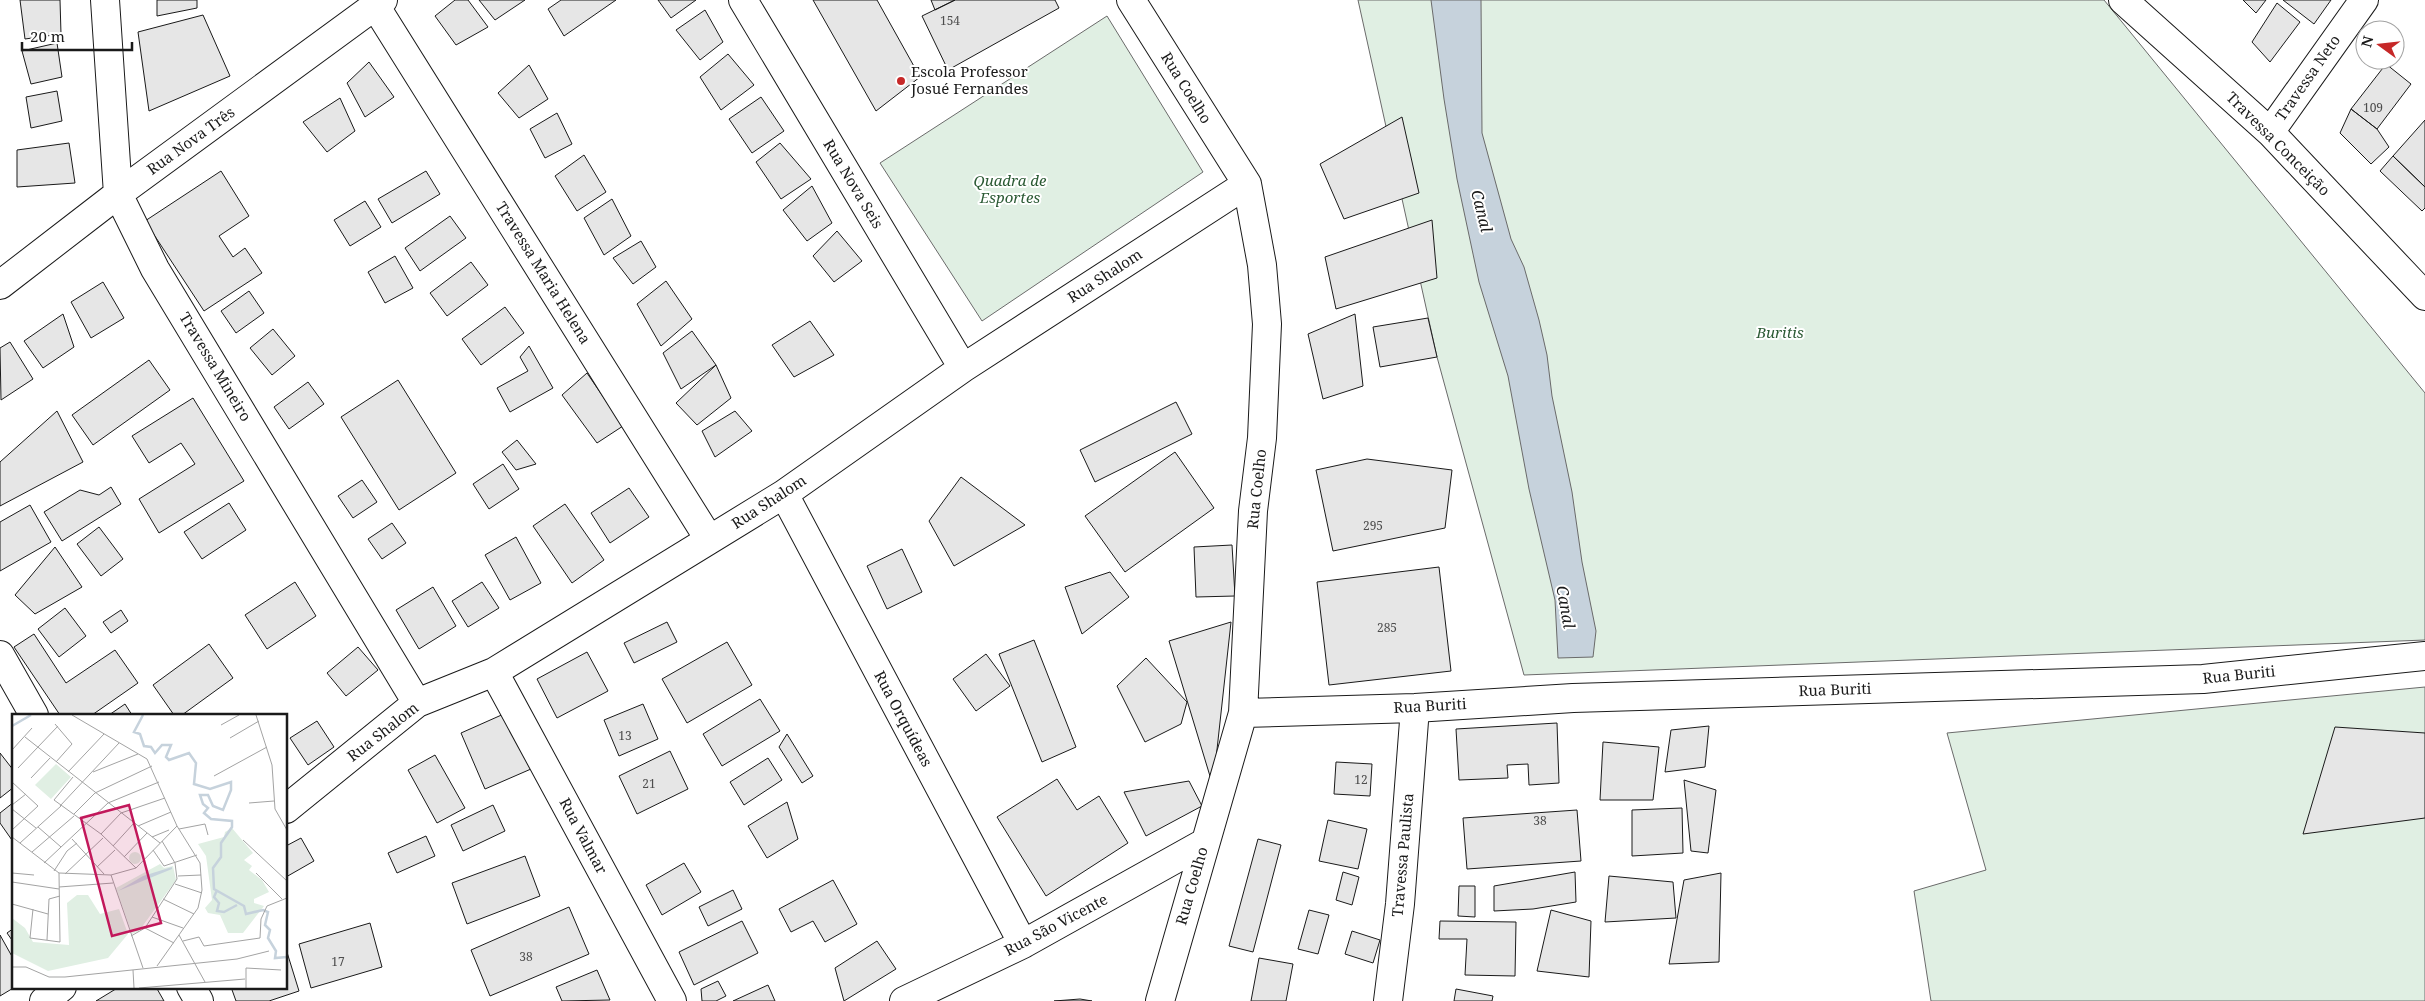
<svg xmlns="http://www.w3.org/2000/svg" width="2425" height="1001" viewBox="0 0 2425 1001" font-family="'Noto Serif',serif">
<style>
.green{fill:#e0efe3;stroke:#6a6a6a}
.water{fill:#c6d2dc;stroke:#6a6a6a}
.building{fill:#e6e6e6;stroke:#1a1a1a}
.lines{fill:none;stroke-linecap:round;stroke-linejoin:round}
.minor-casing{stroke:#1a1a1a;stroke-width:30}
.minor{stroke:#fff;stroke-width:28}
.poi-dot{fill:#c62828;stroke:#fff;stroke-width:2}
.labels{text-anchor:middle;stroke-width:4;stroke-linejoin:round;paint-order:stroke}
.number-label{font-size:12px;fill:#4d4d4d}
.poi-label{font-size:15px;fill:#1a1a1a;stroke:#fff;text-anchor:start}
.street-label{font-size:15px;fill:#1a1a1a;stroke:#fff}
.park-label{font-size:15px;font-style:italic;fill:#2b5a34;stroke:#fff}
.water-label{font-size:16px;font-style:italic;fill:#1a1a1a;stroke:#fff}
.inset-river{fill:none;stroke:#c6d2dc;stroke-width:2.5}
.inset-road{fill:none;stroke:#a3a3a3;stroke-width:1}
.view{fill:#c2185b;fill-opacity:0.15;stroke:#c2185b;stroke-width:2.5}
.inset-edge{fill:none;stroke:#1a1a1a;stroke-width:2.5}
</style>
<rect width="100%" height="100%" fill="#fff"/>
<!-- green -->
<path class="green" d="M 1358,0 L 2104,0 L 2425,393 L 2425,640 L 1524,675 L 1437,357 Z
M 1107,16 L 1203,172 L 982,321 L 880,163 Z
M 2425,687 L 2425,1001 L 1931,1001 L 1914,891 L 1986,870 L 1947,733 Z"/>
<!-- water -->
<path class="water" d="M 1431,0 L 1481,0 L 1482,133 L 1511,239 L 1524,267 L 1539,320 L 1547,355 L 1552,396 L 1572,492 L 1582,562 L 1596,631 L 1593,657 L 1558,658 L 1555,600 L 1529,489 L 1508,376 L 1479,282 L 1457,179 L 1444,99 Z"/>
<!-- building -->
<path class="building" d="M 20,0 L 60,0 L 61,34 L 25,39 Z
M 157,0 L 197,0 L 197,8 L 157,16 Z
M 455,0 L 468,0 L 488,27 L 456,45 L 435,16 Z
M 479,0 L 525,0 L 495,20 Z
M 561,0 L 616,0 L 564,36 L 548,9 Z
M 658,0 L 696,0 L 671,18 Z
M 813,0 L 877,0 L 920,77 L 876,111 Z
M 931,0 L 955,0 L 935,10 Z
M 955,0 L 1055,0 L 1059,8 L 948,70 L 922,16 Z
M 2243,0 L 2266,0 L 2256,13 Z
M 2283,0 L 2331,0 L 2314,24 Z
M 2277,3 L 2300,22 L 2270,62 L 2252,42 Z
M 705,10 L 723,42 L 700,60 L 676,30 Z
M 203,15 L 230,76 L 149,111 L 138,32 Z
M 57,43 L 62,77 L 31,84 L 22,51 Z
M 728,54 L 754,85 L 721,110 L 700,77 Z
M 369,62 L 394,97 L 365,117 L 347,83 Z
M 2386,64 L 2411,84 L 2377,129 L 2351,109 Z
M 529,65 L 548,99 L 519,118 L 498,93 Z
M 57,91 L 62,121 L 31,128 L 26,97 Z
M 761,97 L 784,131 L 752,153 L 729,119 Z
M 340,98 L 355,131 L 327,152 L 303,122 Z
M 2351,109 L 2377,129 L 2389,147 L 2371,164 L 2340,133 Z
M 557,113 L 572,144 L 545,158 L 530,129 Z
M 1402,117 L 1419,193 L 1344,219 L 1320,164 Z
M 2425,120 L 2425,187 L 2393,156 Z
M 69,143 L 75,183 L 17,187 L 17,150 Z
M 780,143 L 811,179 L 781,199 L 756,162 Z
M 584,155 L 606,192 L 577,211 L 555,176 Z
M 2393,156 L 2425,187 L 2425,208 L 2422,211 L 2380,171 Z
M 221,171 L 249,216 L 219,236 L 233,257 L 245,248 L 262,273 L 204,311 L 145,221 Z
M 426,171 L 440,194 L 392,223 L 378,199 Z
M 812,186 L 832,223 L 807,241 L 783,210 Z
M 612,199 L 631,236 L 604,255 L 584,218 Z
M 365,201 L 381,227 L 350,246 L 334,220 Z
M 450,216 L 466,238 L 420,271 L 405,248 Z
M 1432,220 L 1437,278 L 1336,309 L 1325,257 Z
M 837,231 L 862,261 L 834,282 L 813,256 Z
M 641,241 L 656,267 L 633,284 L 613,258 Z
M 395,256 L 413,288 L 385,303 L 368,272 Z
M 471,262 L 488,285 L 447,316 L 430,293 Z
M 666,281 L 692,319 L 661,346 L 637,304 Z
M 103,282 L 124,318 L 91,338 L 71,302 Z
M 249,291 L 264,313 L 236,333 L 221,311 Z
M 505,307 L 524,333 L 481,365 L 462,339 Z
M 63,314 L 74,347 L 43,368 L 24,341 Z
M 1355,314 L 1363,386 L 1323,399 L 1308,334 Z
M 1428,318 L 1437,357 L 1380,367 L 1373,327 Z
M 810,321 L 834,355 L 794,377 L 772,345 Z
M 273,329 L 295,356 L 272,375 L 250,348 Z
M 692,331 L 716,365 L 681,389 L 663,353 Z
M 10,342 L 33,379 L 1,400 L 0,348 Z
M 529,346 L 553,388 L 510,412 L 497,388 L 528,371 L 520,357 Z
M 149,360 L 170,390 L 93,445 L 72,415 Z
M 716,365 L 731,398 L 697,425 L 676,403 Z
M 587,373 L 623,426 L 597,443 L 562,395 Z
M 398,380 L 456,473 L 399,510 L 341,417 Z
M 308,382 L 324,404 L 289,429 L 274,407 Z
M 193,398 L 244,481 L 159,533 L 139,499 L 195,464 L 181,443 L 149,463 L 132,436 Z
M 1176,402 L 1192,434 L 1095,482 L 1080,450 Z
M 57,411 L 83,462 L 0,506 L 0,462 Z
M 735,411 L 752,431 L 715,457 L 702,431 Z
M 517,440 L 536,464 L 516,470 L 502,452 Z
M 1175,452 L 1214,508 L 1125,572 L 1085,516 Z
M 1367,459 L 1452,470 L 1445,528 L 1333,551 L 1316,470 Z
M 503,464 L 519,489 L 489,509 L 473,484 Z
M 961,477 L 1025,525 L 954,566 L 929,521 Z
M 362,480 L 377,502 L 353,518 L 338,496 Z
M 111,487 L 121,504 L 62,541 L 44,512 L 80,490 L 99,495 Z
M 629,488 L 649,517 L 610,543 L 591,513 Z
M 229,503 L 246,530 L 202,559 L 184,532 Z
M 565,504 L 604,560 L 572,583 L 533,526 Z
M 30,505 L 51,542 L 0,571 L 0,522 Z
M 392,523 L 406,543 L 382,559 L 368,539 Z
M 99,527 L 123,559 L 101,576 L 77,544 Z
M 516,537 L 541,583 L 510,600 L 485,555 Z
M 1232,545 L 1235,596 L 1196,597 L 1194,547 Z
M 55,547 L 82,587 L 35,614 L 15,595 Z
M 902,549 L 922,592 L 887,609 L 867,566 Z
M 1439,567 L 1451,671 L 1329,685 L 1317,582 Z
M 1110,572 L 1129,597 L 1082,634 L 1065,587 Z
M 295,582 L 316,616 L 267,649 L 245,615 Z
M 482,582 L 499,608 L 468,627 L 452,601 Z
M 433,587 L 456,626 L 419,649 L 396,610 Z
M 65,608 L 86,636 L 59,657 L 38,629 Z
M 121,610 L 128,621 L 111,633 L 103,622 Z
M 667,622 L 677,642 L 634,663 L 624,643 Z
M 1231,622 L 1213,786 L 1169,641 Z
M 34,634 L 66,683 L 115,650 L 138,683 L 92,715 L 60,715 L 14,647 Z
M 1034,640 L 1076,747 L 1042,762 L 999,654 Z
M 727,642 L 752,685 L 687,723 L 662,679 Z
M 209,644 L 233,678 L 182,715 L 174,715 L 153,685 Z
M 358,647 L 378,670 L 346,696 L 327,673 Z
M 587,652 L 608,691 L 557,718 L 537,679 Z
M 986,654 L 1010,686 L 976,711 L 953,679 Z
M 1146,658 L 1187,702 L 1181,724 L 1145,742 L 1117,686 Z
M 760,699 L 780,731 L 722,766 L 703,734 Z
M 125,704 L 132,715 L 109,715 Z
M 643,704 L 658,739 L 619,756 L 604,720 Z
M 506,713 L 531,769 L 485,789 L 461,733 Z
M 317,721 L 334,747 L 308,765 L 290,738 Z
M 1557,723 L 1559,783 L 1529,785 L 1528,764 L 1507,765 L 1508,778 L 1459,780 L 1456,729 Z
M 1709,726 L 1705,767 L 1665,772 L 1671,730 Z
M 2335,727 L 2425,733 L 2425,818 L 2303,834 Z
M 787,734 L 813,776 L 802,783 L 779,747 Z
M 1603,742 L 1659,747 L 1653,800 L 1600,800 Z
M 670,751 L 688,789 L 637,814 L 619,776 Z
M 0,753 L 14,771 L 14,787 L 0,798 Z
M 435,755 L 465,808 L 437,823 L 408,770 Z
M 768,758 L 782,780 L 744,805 L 730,782 Z
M 1336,762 L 1372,764 L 1370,796 L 1334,794 Z
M 1057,779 L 1077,810 L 1099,796 L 1128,843 L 1046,896 L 997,817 Z
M 1684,780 L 1716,790 L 1708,853 L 1691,851 Z
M 1189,781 L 1202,806 L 1146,836 L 1124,792 Z
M 14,802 L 14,843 L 0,823 L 0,813 Z
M 787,802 L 798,839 L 767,858 L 748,826 Z
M 493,805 L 505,831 L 463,851 L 451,825 Z
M 1682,808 L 1683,853 L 1632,856 L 1632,810 Z
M 1577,810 L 1581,861 L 1467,869 L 1463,818 Z
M 1328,820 L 1367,829 L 1358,869 L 1319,861 Z
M 426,836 L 435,856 L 397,873 L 388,853 Z
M 301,838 L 314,861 L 286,877 L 286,846 Z
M 1258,839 L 1281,845 L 1253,952 L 1229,946 Z
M 525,856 L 540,896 L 467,924 L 452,883 Z
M 684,863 L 701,892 L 662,915 L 646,885 Z
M 1343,872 L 1359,877 L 1352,905 L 1336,900 Z
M 1575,872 L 1576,902 L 1533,909 L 1494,911 L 1494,886 Z
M 1721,873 L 1719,962 L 1669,964 L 1684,880 Z
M 1609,876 L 1673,882 L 1676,918 L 1605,922 Z
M 833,880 L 857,924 L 825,942 L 813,921 L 791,932 L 779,909 Z
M 1459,886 L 1475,886 L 1475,917 L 1458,916 Z
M 733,890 L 742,909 L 708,926 L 699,907 Z
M 569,907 L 589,954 L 490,996 L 471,950 Z
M 1309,910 L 1329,915 L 1318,954 L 1298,949 Z
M 1551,910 L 1591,921 L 1589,977 L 1537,971 Z
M 742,921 L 758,953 L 694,985 L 679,952 Z
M 1440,921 L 1516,922 L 1515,976 L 1465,975 L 1467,939 L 1439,939 Z
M 370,923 L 382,967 L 311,988 L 299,944 Z
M 14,928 L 14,943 L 7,933 Z
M 1352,931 L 1380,940 L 1373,963 L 1345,954 Z
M 0,935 L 14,960 L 15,987 L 0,996 Z
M 877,941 L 896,969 L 844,1001 L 835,968 Z
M 286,949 L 299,991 L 269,1001 L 236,1001 L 231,987 L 286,987 Z
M 1259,958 L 1293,964 L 1286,1001 L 1251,1001 Z
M 597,970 L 610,1000 L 562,1001 L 556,987 Z
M 718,981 L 726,996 L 716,1001 L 702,1001 L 701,989 Z
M 768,985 L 775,1001 L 733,1001 Z
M 119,987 L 156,987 L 164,1001 L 96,1001 Z
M 1456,989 L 1493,996 L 1492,1001 L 1454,1001 Z
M 1080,999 L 1092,1001 L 1054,1001 Z"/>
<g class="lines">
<!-- minor casing -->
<g class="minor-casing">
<path id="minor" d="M 105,0 L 118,194 L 155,269 L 417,703
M 743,0 L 963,368
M 1131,0 L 1247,184 L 1262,265 L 1267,324 L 1262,438 L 1253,511 L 1243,713 L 1160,1001
M 2123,0 L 2270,132 L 2425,296
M 376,7 L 709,539
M 2270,132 L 2364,0
M 0,285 L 118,194 L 383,0
M 784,494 L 1023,944
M 0,655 L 34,715
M 494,672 L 672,1001
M 1243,713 L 1415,708 L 1573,698 L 2203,679 L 2425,656
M 286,809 L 417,703 L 494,672 L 784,494 L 963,368 L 1247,184
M 191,987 L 199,1001
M 44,1001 L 62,987
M 904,1001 L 1023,944 L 1204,843
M 1388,1001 L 1400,904 L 1415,708"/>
</g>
<!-- minor -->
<use href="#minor" class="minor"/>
</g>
<!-- markers -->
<circle class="poi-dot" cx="901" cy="81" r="5"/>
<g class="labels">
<!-- number labels -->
<g class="number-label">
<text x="950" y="25">154</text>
<text x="2373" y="112">109</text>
<text x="1373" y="530">295</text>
<text x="1387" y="632">285</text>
<text x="625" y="740">13</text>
<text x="1361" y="784">12</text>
<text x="649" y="788">21</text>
<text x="1540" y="825">38</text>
<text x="526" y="961">38</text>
<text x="338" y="966">17</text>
</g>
<!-- poi labels -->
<g class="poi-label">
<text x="911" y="77">Escola Professor<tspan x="911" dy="17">Josué Fernandes</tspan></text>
</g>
<!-- street labels -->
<g class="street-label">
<text transform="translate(2308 78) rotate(-55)" y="5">Travessa Neto</text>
<text transform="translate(1186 88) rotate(58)" y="5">Rua Coelho</text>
<text transform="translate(191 141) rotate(-36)" y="5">Rua Nova Três</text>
<text transform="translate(2278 144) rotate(45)" y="5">Travessa Conceição</text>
<text transform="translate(853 184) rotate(59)" y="5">Rua Nova Seis</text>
<text transform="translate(543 273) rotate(58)" y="5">Travessa Maria Helena</text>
<text transform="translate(1105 276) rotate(-33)" y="5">Rua Shalom</text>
<text transform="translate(215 367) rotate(59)" y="5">Travessa Mineiro</text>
<text transform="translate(1257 489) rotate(-84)" y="5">Rua Coelho</text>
<text transform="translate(769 502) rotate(-33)" y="5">Rua Shalom</text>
<text transform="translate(2239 675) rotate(-6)" y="5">Rua Buriti</text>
<text transform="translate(1835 690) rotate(-2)" y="5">Rua Buriti</text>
<text transform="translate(1430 706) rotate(-3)" y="5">Rua Buriti</text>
<text transform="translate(903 719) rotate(62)" y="5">Rua Orquídeas</text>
<text transform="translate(383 732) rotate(-38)" y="5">Rua Shalom</text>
<text transform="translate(583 836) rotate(62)" y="5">Rua Valmar</text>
<text transform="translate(1403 855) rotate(-85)" y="5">Travessa Paulista</text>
<text transform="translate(1192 886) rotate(-74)" y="5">Rua Coelho</text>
<text transform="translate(1056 925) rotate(-28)" y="5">Rua São Vicente</text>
</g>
<!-- park labels -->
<g class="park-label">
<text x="1010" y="186">Quadra de<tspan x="1010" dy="17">Esportes</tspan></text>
<text x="1780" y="338">Buritis</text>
</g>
<!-- water labels -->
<g class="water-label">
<text transform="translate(1482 211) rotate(76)" y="6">Canal</text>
<text transform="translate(1566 607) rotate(80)" y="6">Canal</text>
</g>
</g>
<!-- overview -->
<g transform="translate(12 714)">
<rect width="275" height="275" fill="#fff"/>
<path d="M 44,50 L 59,63 L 39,85 L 23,71 ZM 220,114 L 241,139 L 232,146 L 240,152 L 237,156 L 250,166 L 257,178 L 242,185 L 242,189 L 252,192 L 231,219 L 216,219 L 208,201 L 196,199 L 193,194 L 200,186 L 194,142 L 186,130 L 212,123 L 213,118 ZM117 144a6 6 0 1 1 12 0a6 6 0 1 1-12 0ZM 148,150 L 152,154 L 161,152 L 164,166 L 127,217 L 120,220 L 104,174 ZM 65,181 L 76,181 L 88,200 L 107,195 L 116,220 L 96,244 L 36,257 L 0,239 L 0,204 L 13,214 L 21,228 L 57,231 L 55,189 Z" fill="#e0efe3"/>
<path d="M 160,153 L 160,155 L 106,177 L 131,162 Z" fill="#c6d2dc"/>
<path class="inset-river" d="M 131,1 L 122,18 L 128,20 L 132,32 L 139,33 L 143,39 L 150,31 L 159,31 L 154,43 L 157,46 L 177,39 L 184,49 L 182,70 L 198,75 L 219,68 L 219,76 L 211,96 L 201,92 L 196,81 L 188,81 L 191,90 L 196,94 L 192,99 L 199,105 L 220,107 L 220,113 L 209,129 L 209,143 L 201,154 L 202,175 L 232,192 L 234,200 L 251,196 L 256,198 L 253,211 L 258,216 L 256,224 L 264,237 L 263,244 L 275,243M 0,12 L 19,1M 205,176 L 202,183 L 207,189 L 205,197 L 212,198 L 225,191"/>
<path class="inset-road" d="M 60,1 L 135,45 L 165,112 L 188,149 L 190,176 L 186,194 L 145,252M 244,1 L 260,51 L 263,95 L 275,116M 43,10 L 60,30 L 44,48M 209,11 L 227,1M 13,23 L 148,129M 218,24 L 247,7M 0,36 L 20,14M 6,54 L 46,12M 56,58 L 92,20M 81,58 L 126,40M 202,62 L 255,33M 61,63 L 42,86 L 89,120 L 124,154M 19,64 L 38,44M 0,68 L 26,92 L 0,116M 237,89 L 262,87M 0,91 L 14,80M 48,92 L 107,29M 0,95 L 24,114M 62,100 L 83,79 L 140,52M 126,112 L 159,98M 26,113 L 49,133M 167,115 L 193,110 L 196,121M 89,120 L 109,99 L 153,84M 0,123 L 47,159 L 99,161 L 124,154 L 165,112M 140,123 L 157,116M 60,125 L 92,160M 231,126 L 275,167M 8,129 L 49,92M 101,132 L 122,109M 141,136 L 152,152 L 185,141M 20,138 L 62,102M 112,143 L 135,119M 32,149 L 96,89 L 147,68M 85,153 L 103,136M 42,157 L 55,137 L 65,129M 0,159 L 22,161M 244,159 L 270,185M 53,160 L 91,124M 99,161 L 131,254M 166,162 L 189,161M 0,168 L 47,175M 163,170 L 190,179M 47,173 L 101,169M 151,185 L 182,200M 0,190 L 36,200M 21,195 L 18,224 L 48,228 L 47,159M 140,203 L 171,214M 133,214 L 162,229M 167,221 L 193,268M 119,222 L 133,214 L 165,165 L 163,149 L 150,127M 35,226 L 37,185 L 48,182M 171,227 L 187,223 L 192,232 L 248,224 L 249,205 L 255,192 L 275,184M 0,253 L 14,253 L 37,263 L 53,263 L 225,245 L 257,237M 121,256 L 122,274M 127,274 L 233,265M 234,274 L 234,254 L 269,256"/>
<path class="view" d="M 117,91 L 149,209 L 100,222 L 69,104 Z"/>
<rect width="275" height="275" class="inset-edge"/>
</g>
<!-- north arrow -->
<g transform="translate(2380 45) rotate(285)"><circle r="24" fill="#ffffff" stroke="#a3a3a3"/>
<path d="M0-4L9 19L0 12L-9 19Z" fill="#c62828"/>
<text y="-8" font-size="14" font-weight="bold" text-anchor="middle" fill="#1a1a1a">N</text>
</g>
<!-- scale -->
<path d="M22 42v8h110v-8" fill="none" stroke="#1a1a1a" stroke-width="2.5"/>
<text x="30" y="42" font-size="15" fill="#1a1a1a" stroke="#ffffff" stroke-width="4" paint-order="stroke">20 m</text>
</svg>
